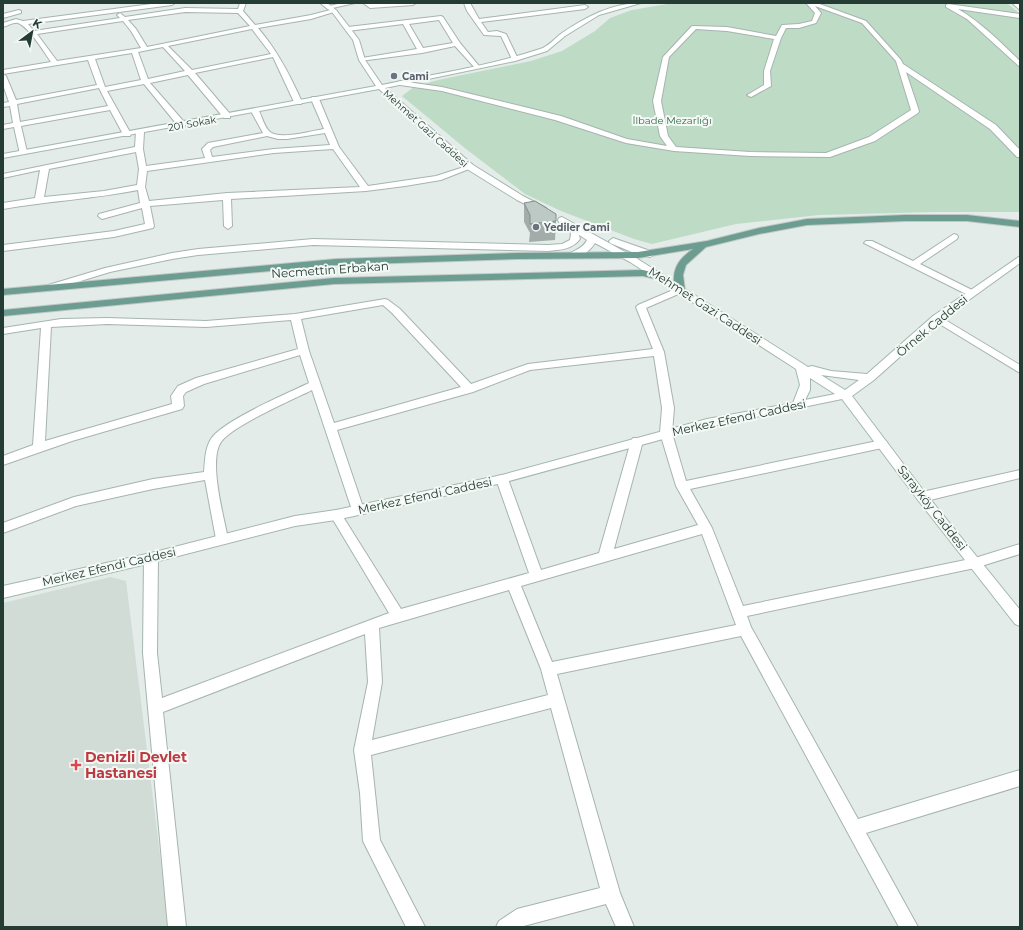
<svg xmlns="http://www.w3.org/2000/svg" width="1023" height="930" viewBox="0 0 1023 930" font-family="Montserrat,sans-serif">
<style>
.built{fill:#d2dcd7}
.green{fill:#bedbc6}
.lines{fill:none;stroke-linecap:round;stroke-linejoin:round}
.street-casing{stroke:#a6b4af;stroke-width:2}
.secondary-casing{stroke:#a3b7af;stroke-width:2}
.primary-casing{stroke:#c2c8c6;stroke-width:2}
.street{fill:#fff;fill-rule:evenodd}
.secondary{fill:#fff;fill-rule:evenodd}
.primary{fill:#6c9d90;fill-rule:evenodd}
.wall{fill:#a2ada9}
.building{fill:#bcc9c4;stroke:#848d89}
.worship-dot{fill:#6b7280;stroke:#f4f9f6;stroke-width:1.5}
.health-dot{fill:#e0444e;stroke:#f4f9f6;stroke-width:1.5}
.labels{text-anchor:middle;stroke-width:4;stroke-linejoin:round;paint-order:stroke}
.far-worship-label{font-size:10px;font-weight:bold;fill:#5b616d;stroke:#f4f9f6;text-anchor:start}
.far-park-label{font-size:10px;fill:#326f49;stroke:#f4f9f6}
.far-street-label{font-size:10px;fill:#253c35;stroke:#f4f9f6}
.street-label{font-size:12px;fill:#253c35;stroke:#f4f9f6}
.near-health-label{font-size:14px;font-weight:bold;fill:#be3a42;stroke:#f4f9f6;text-anchor:start}
</style>
<rect width="100%" height="100%" fill="#e3ece8"/>
<!-- built -->
<path class="built" d="M 110,577 L 126,581 L 169,927 L 3,927 L 3,603 Z"/>
<!-- green -->
<path class="green" d="M 673,3 L 1007,3 L 1020,14 L 1020,212 L 934,212 L 819,215 L 736,224 L 652,244 L 634,239 L 561,211 L 525,194 L 466,149 L 402,96 L 414,87 L 438,80 L 531,61 L 562,51 L 595,31 L 610,18 L 632,10 Z"/>
<g class="lines">
<!-- street casing -->
<g class="street-casing">
<path id="street" d="M 159,3 L 175,3 L 172,5 L 28,24 L 34,31 L 120,18 L 117,15 L 120,13 L 125,17 L 185,8 L 238,9 L 240,3 L 246,3 L 243,11 L 255,25 L 311,15 L 334,9 L 337,11 L 311,19 L 258,28 C 277,50 290,75 302,102 L 301,104 L 295,104 L 294,102 L 273,57 L 195,73 L 230,114 L 230,118 L 224,118 L 188,75 L 150,83 L 185,123 L 185,127 L 179,127 L 144,84 L 107,91 L 131,134 L 130,136 L 124,136 L 110,110 L 21,126 L 27,152 L 23,154 L 20,154 L 14,127 L 3,129 L 3,125 L 13,123 L 10,106 L 3,107 L 3,103 L 9,102 L 3,85 L 3,70 L 51,62 C 45,53 29,27 18,23 C 14,22 7,26 3,27 L 3,23 L 16,19 L 23,21 ZM 185,12 L 238,13 L 250,26 L 147,47 L 136,29 L 128,20 ZM 123,21 L 131,31 L 141,48 L 57,61 L 37,34 ZM 252,29 L 271,54 L 192,70 L 168,46 ZM 163,47 L 185,71 L 148,79 L 138,52 ZM 132,53 L 141,80 L 105,87 L 95,59 ZM 88,60 L 97,85 L 16,100 L 6,76 L 3,74 ZM 99,88 L 108,106 L 20,122 L 17,104 Z
M 342,3 L 355,3 L 328,9 L 325,7 Z
M 363,3 L 416,3 L 413,5 L 370,8 Z
M 464,3 L 470,3 L 479,19 L 585,5 L 588,7 L 585,9 L 481,22 L 488,32 L 497,31 L 506,34 L 518,59 L 515,61 L 512,59 L 501,36 L 484,35 L 467,11 Z
M 806,3 L 817,3 L 866,21 L 901,60 L 903,64 L 996,125 L 1020,150 L 1020,157 L 1017,157 L 990,129 L 906,72 L 919,111 L 918,113 L 875,141 L 830,157 L 750,156 L 674,151 L 626,143 L 555,120 L 442,91 L 400,85 L 397,83 L 400,81 L 442,87 L 561,116 L 627,139 L 667,146 L 660,136 L 653,101 L 663,57 L 692,26 L 727,27 L 776,36 L 782,25 L 799,24 L 812,21 L 815,13 ZM 815,6 L 862,23 L 896,61 L 911,110 L 869,137 L 826,153 L 750,152 L 676,147 L 668,136 L 661,101 L 669,57 L 696,29 L 727,31 L 774,39 L 764,71 L 764,85 L 749,94 L 747,95 L 751,97 L 771,86 L 770,71 L 781,38 L 786,28 L 799,28 L 816,23 L 821,13 Z
M 948,4 L 1020,14 L 1020,18 L 958,9 C 982,23 1001,43 1020,61 L 1020,67 L 967,19 L 946,7 L 946,5 Z
M 19,10 L 21,11 L 21,13 L 3,18 L 3,14 Z
M 441,16 L 443,17 L 460,43 L 479,66 L 479,68 L 475,68 L 455,46 L 422,53 L 360,61 L 360,59 L 362,58 L 417,49 L 403,24 L 348,31 L 345,29 L 348,27 ZM 439,20 L 453,43 L 423,48 L 409,24 Z
M 312,97 L 315,97 L 319,99 L 339,147 L 368,186 L 436,176 L 470,165 L 474,167 L 441,180 L 405,186 L 366,191 L 231,199 L 232,226 L 228,229 L 224,226 L 223,200 L 150,206 L 154,226 L 153,228 L 114,237 L 3,251 L 3,245 L 114,231 L 145,224 L 142,208 L 102,219 L 98,216 L 99,214 L 140,203 L 138,190 C 93,199 48,201 3,209 L 3,203 L 35,198 L 40,170 L 3,178 L 3,174 L 135,147 L 136,132 L 140,130 L 144,132 L 143,149 L 146,166 L 205,158 L 202,149 L 208,143 L 263,133 L 251,111 L 252,109 L 258,109 C 262,116 264,127 270,132 C 280,140 311,131 324,129 L 311,99 ZM 325,133 L 330,145 L 274,149 L 212,157 L 210,150 L 213,147 L 267,136 L 278,139 L 287,139 ZM 333,149 L 360,187 L 227,193 L 149,201 L 145,187 L 147,171 L 274,153 ZM 136,152 L 139,169 L 137,185 L 104,191 L 44,197 L 49,169 Z
M 573,225 L 577,228 L 580,239 C 573,249 560,250 548,251 L 313,245 L 198,255 L 172,259 L 110,272 L 48,291 L 43,288 L 45,286 L 105,268 L 172,253 L 198,249 L 313,239 L 548,245 L 562,244 L 570,240 L 571,234 L 569,228 Z
M 954,234 L 957,235 L 958,237 L 957,239 L 920,264 L 974,291 L 976,293 L 974,295 L 968,295 L 864,243 L 866,241 L 872,241 L 913,261 Z
M 680,287 L 685,290 L 683,292 L 646,308 L 664,352 L 674,408 L 672,433 L 686,481 L 882,440 L 886,441 L 888,444 L 886,447 L 882,448 L 690,489 L 712,528 L 743,606 L 975,558 L 1020,544 L 1020,554 L 975,568 L 747,616 L 751,627 L 858,819 L 1020,770 L 1020,786 L 866,833 L 918,927 L 899,927 L 741,636 L 557,674 L 620,893 L 634,927 L 616,927 L 606,904 L 520,927 L 496,927 L 499,921 L 517,909 L 600,888 L 551,708 L 371,755 L 380,840 L 425,927 L 406,927 L 363,841 L 360,793 L 354,750 L 368,682 L 365,634 L 163,712 L 186,927 L 168,927 L 143,653 L 144,558 L 146,554 L 151,553 L 156,554 L 158,558 L 157,653 L 162,698 L 389,613 L 332,518 L 330,515 L 332,512 L 336,510 L 340,512 L 401,609 L 529,573 L 496,479 L 498,476 L 502,475 L 506,476 L 508,479 L 541,570 L 599,553 L 631,441 L 633,438 L 641,438 L 643,441 L 614,549 L 698,525 L 676,486 L 660,433 L 662,408 L 654,356 L 530,370 L 473,392 L 337,430 L 364,510 L 362,513 L 358,515 L 354,513 L 352,510 L 312,390 C 292,400 232,426 221,442 C 208,461 224,517 228,539 L 227,543 L 222,544 L 217,543 L 216,539 L 205,480 L 153,489 L 76,506 L 3,533 L 3,523 L 74,497 L 153,479 L 204,472 C 205,461 205,448 211,439 C 222,421 288,393 309,383 L 300,355 L 204,384 L 186,392 L 183,396 L 184,406 L 182,409 L 72,441 L 3,465 L 3,456 L 33,445 L 41,328 L 3,334 L 3,328 L 61,319 L 107,318 L 206,321 L 295,314 L 385,299 L 388,300 L 400,309 L 471,384 L 528,364 L 653,349 L 636,307 L 638,305 ZM 383,305 L 392,313 L 461,387 L 334,423 L 309,351 L 301,319 ZM 291,320 L 298,349 L 196,378 L 178,386 L 171,396 L 172,404 L 45,441 L 51,327 L 107,324 L 206,327 ZM 702,534 L 736,625 L 552,662 L 521,586 ZM 509,590 L 541,669 L 548,695 L 372,740 L 382,682 L 379,628 Z
M 937,315 L 1020,365 L 1020,373 L 933,320 L 932,318 L 933,316 Z
M 1020,470 L 1020,478 L 922,502 L 918,500 L 916,497 L 918,494 L 922,492 Z"/>
</g>
<!-- secondary casing -->
<g class="secondary-casing">
<path id="secondary" d="M 320,3 L 327,3 L 336,10 L 350,28 L 359,40 L 365,60 L 382,85 C 434,74 489,66 540,49 C 548,47 555,38 562,33 C 586,17 612,3 641,3 L 599,15 L 565,36 L 547,51 L 515,61 L 385,88 L 473,165 L 523,196 L 546,208 L 547,210 L 546,212 L 543,213 L 517,200 L 467,169 L 379,89 L 3,158 L 3,154 L 376,86 L 359,60 L 353,40 L 332,12 Z
M 1012,3 L 1018,3 L 1020,5 L 1020,10 Z
M 562,217 L 636,258 L 808,367 L 812,366 L 831,371 L 867,374 L 933,316 L 1020,256 L 1020,263 L 941,320 L 874,380 L 852,396 L 926,494 L 1020,610 L 1020,626 L 1015,624 L 918,500 L 842,399 L 707,427 L 502,483 L 336,520 L 295,526 L 151,563 L 3,598 L 3,586 L 151,553 L 295,516 L 336,510 L 502,475 L 707,419 L 793,403 L 800,385 L 796,369 L 630,262 L 595,243 C 590,251 580,259 570,257 L 568,255 C 575,249 583,249 587,240 L 559,222 L 558,220 L 559,218 ZM 821,375 L 859,380 L 845,390 ZM 810,378 L 835,394 L 805,400 L 810,390 Z
M 613,238 L 653,252 L 655,254 L 650,257 L 632,252 L 610,243 L 609,241 Z"/>
</g>
<!-- primary casing -->
<g class="primary-casing">
<path id="primary" d="M 905,215 L 967,215 L 1020,221 L 1020,227 L 967,221 L 905,221 L 807,225 L 759,234 L 706,247 L 686,265 L 683,275 L 685,290 L 680,293 L 675,290 C 671,271 677,260 693,249 L 638,258 L 518,259 L 336,265 L 3,295 L 3,289 L 336,259 L 518,253 L 638,252 L 707,241 L 759,228 L 807,219 Z
M 643,270 L 663,275 L 665,277 L 660,280 L 643,276 L 334,284 L 3,316 L 3,310 L 334,278 Z"/>
</g>
<!-- street -->
<use href="#street" class="street"/>
<!-- secondary -->
<use href="#secondary" class="secondary"/>
<!-- primary -->
<use href="#primary" class="primary"/>
</g>
<!-- wall -->
<path class="wall" d="M 524,203 L 556,221 L 555,240 L 529,242 L 530,233 L 524,222 Z"/>
<!-- building -->
<path class="building" d="M 535,201 L 556,214 L 556,221 L 530,224 L 530,215 L 524,203 Z"/>
<!-- markers -->
<g class="worship-dot">
<circle cx="394" cy="76" r="4"/>
<circle cx="536" cy="227" r="4"/>
</g>
<path class="health-dot" d="M74 759h4v4h4v4h-4v4h-4v-4h-4v-4h4z"/>
<g class="labels">
<!-- far-worship labels -->
<g class="far-worship-label">
<text x="402" y="80">Cami</text>
<text x="544" y="231">Yediler Cami</text>
</g>
<!-- far-park labels -->
<g class="far-park-label">
<text x="672" y="124">İlbade Mezarlığı</text>
</g>
<!-- far-street labels -->
<g class="far-street-label">
<text transform="translate(192 123) rotate(-10)" y="4">201 Sokak</text>
<text transform="translate(426 128) rotate(42)" y="4">Mehmet Gazi Caddesi</text>
</g>
<!-- street labels -->
<g class="street-label">
<text transform="translate(330 270) rotate(-4)" y="4">Necmettin Erbakan</text>
<text transform="translate(705 306) rotate(33)" y="4">Mehmet Gazi Caddesi</text>
<text transform="translate(932 326) rotate(-40)" y="4">Örnek Caddesi</text>
<text transform="translate(739 418) rotate(-12)" y="4">Merkez Efendi Caddesi</text>
<text transform="translate(425 496) rotate(-12)" y="4">Merkez Efendi Caddesi</text>
<text transform="translate(932 508) rotate(52)" y="4">Sarayköy Caddesi</text>
<text transform="translate(109 567) rotate(-13)" y="4">Merkez Efendi Caddesi</text>
</g>
<!-- near-health labels -->
<g class="near-health-label">
<text x="85" y="762">Denizli Devlet<tspan x="85" dy="16">Hastanesi</tspan></text>
</g>
</g>
<!-- border -->
<rect width="1023" height="930" fill="none" stroke="#253c35" stroke-width="8"/>
<!-- north arrow -->
<g transform="translate(32 32) rotate(32)" stroke="#f4f9f6" stroke-width="3" paint-order="stroke">
<path d="M0-3L7 15L0 10L-7 15Z" fill="#253c35"/>
<text y="-6" font-size="11" font-weight="bold" text-anchor="middle" fill="#253c35">K</text>
</g>
</svg>
